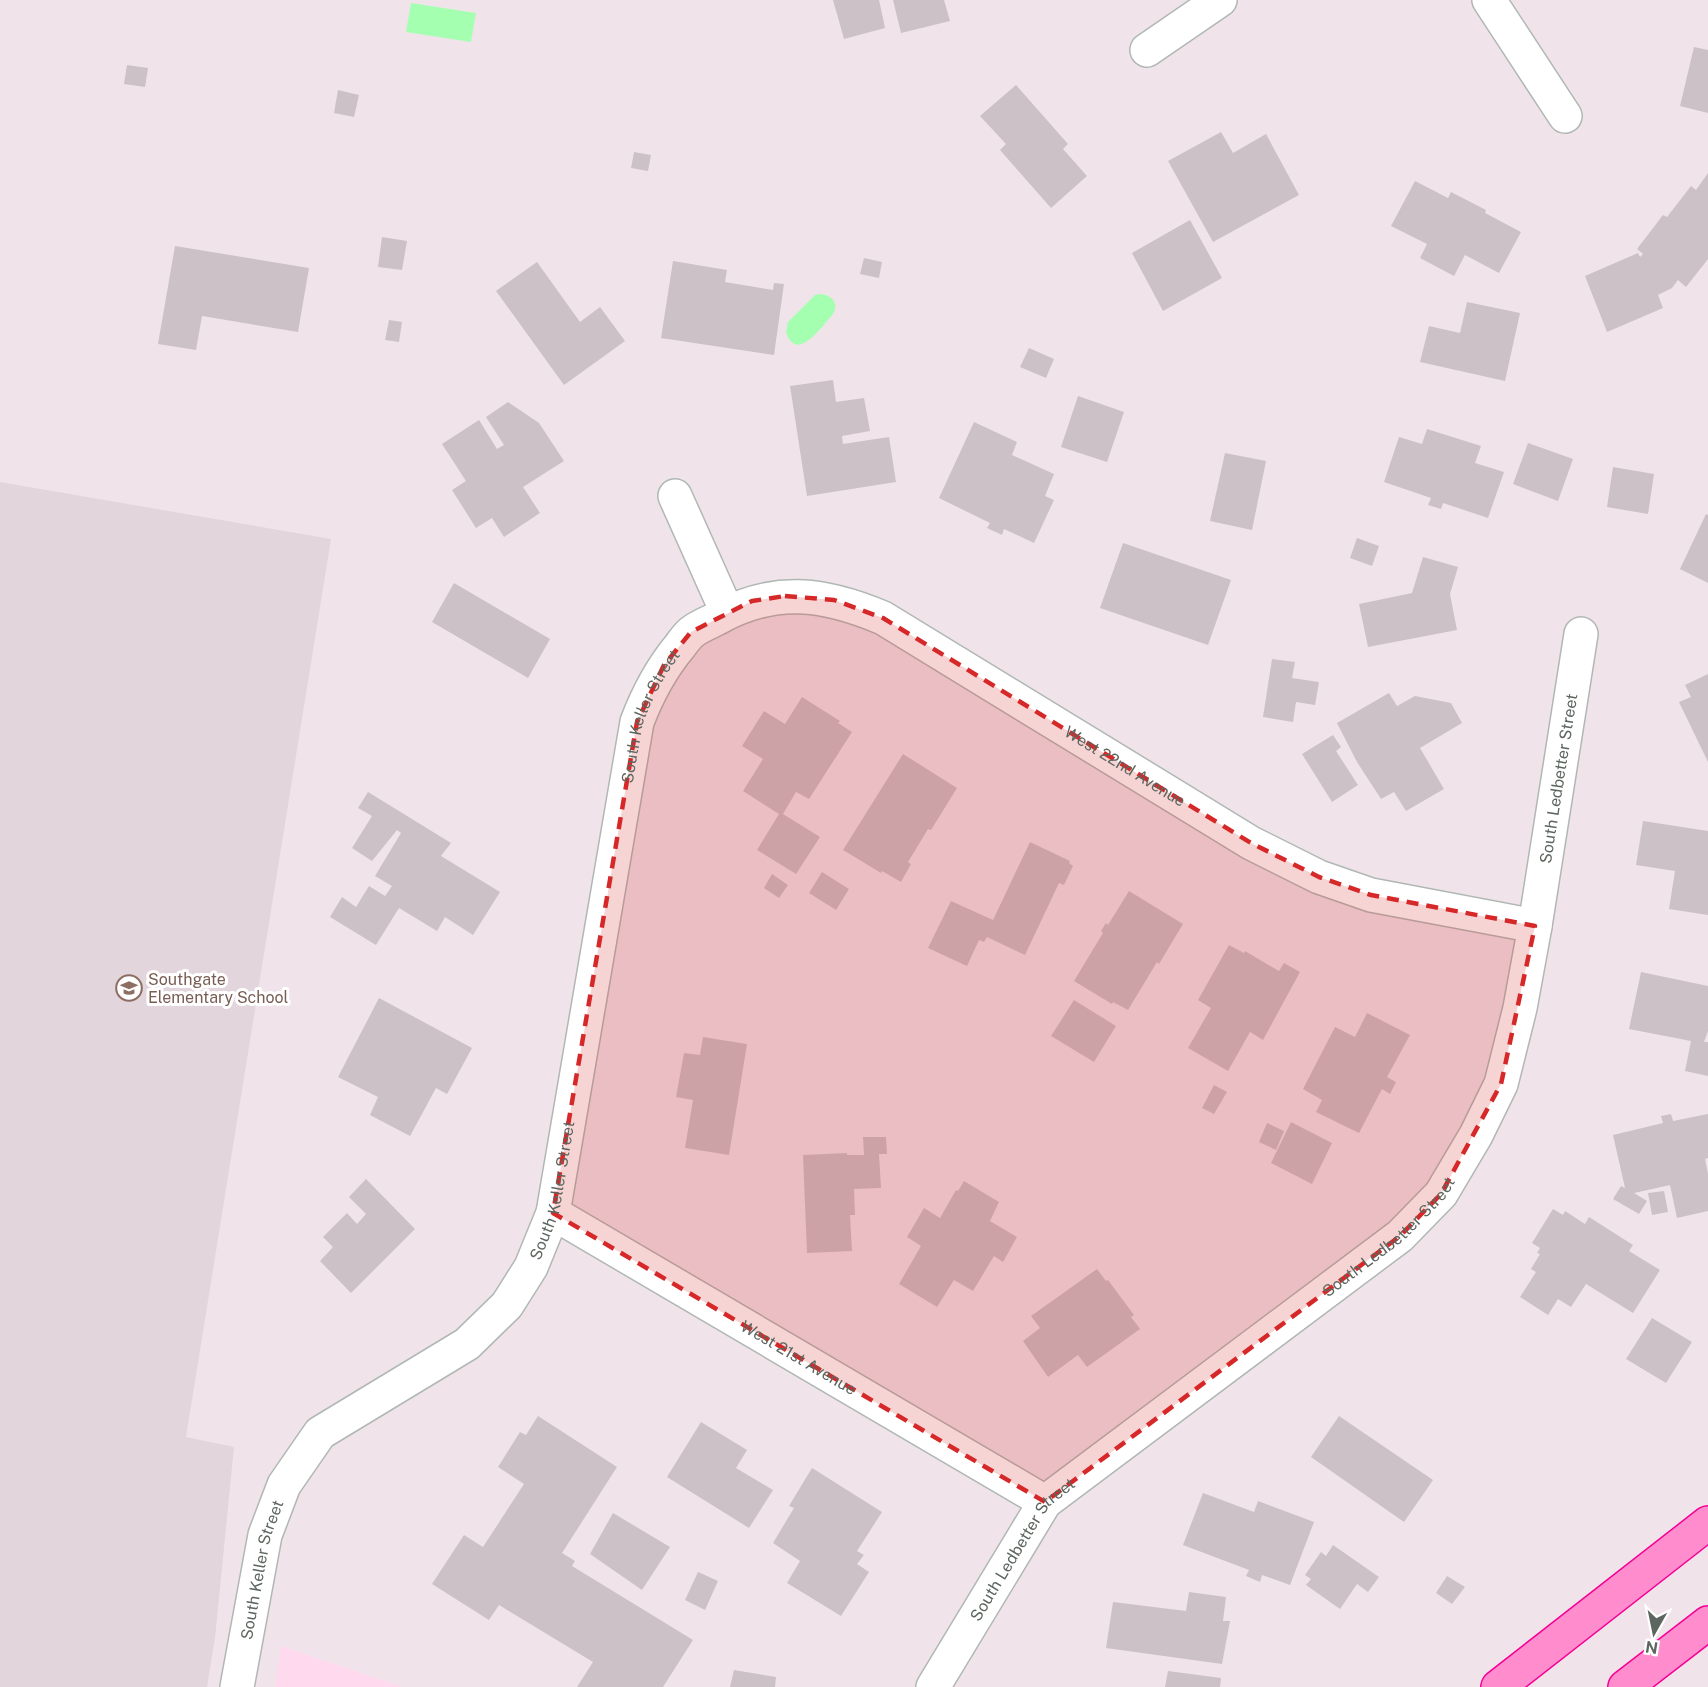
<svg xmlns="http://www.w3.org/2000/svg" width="1708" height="1687" viewBox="0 0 1708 1687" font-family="'Public Sans',sans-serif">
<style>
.commercial{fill:#ffdaee}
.education{fill:#e2d5dc}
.water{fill:#a5ffb1}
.building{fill:#cbc1c7}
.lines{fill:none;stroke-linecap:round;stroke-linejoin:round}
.street-casing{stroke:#b0b8b3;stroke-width:36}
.highway-casing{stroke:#f40095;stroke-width:36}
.street{stroke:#fff;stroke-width:33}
.highway{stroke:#ff8ccc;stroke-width:33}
.marked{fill:#d62828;fill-opacity:0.2;stroke:#d62828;stroke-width:4.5;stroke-dasharray:12 8;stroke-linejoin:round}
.labels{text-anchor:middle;stroke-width:6;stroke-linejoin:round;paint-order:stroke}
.street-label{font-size:16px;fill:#5c665f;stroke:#fff}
.education-label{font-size:16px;fill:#785e54;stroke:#fff;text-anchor:start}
</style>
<rect width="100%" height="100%" fill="#f0e4ea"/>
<!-- commercial -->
<path class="commercial" d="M 281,1646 L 403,1687 L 275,1687 Z"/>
<!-- education -->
<path class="education" d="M 0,482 L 331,539 L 186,1437 L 234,1447 L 215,1638 L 207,1687 L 0,1687 Z"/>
<!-- water -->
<path class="water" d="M 411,3 L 476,13 L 471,42 L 406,32 Z
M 821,294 C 829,295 837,300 835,309 C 834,315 827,320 824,325 C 814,336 795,359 786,332 L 788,322 L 815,295 Z"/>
<!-- building -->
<path class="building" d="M 833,0 L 879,0 L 885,28 L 844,39 Z
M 893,0 L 944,0 L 950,21 L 901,33 Z
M 1694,47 L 1708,50 L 1708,113 L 1680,106 Z
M 127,65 L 148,68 L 145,87 L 124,84 Z
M 1016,85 L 1068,144 L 1063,149 L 1087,176 L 1051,208 L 1000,150 L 1006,144 L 980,116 Z
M 338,90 L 359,95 L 354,117 L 334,113 Z
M 1221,132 L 1233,153 L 1266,134 L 1299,195 L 1213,242 L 1168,161 Z
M 634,152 L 651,155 L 648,171 L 631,168 Z
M 1708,173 L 1708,259 L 1686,287 L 1678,280 L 1672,288 L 1658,295 L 1663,308 L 1607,332 L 1585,276 L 1638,253 L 1640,257 L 1643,254 L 1637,249 L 1663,215 L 1667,217 L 1691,186 L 1696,190 Z
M 1415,181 L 1448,198 L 1451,192 L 1486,210 L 1485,213 L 1521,232 L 1499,273 L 1465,255 L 1454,276 L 1420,258 L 1427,244 L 1391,226 Z
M 1190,220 L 1222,278 L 1163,311 L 1132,253 Z
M 382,237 L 407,241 L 402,270 L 378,267 Z
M 175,246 L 309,268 L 298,332 L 202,316 L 196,350 L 158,344 Z
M 864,258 L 882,262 L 879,278 L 860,274 Z
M 673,261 L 727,270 L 725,282 L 773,290 L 774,283 L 784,284 L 774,355 L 661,338 Z
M 537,262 L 580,322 L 600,307 L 625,341 L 564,385 L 496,291 Z
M 1467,302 L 1520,313 L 1505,381 L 1420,362 L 1429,326 L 1460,333 Z
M 389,320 L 402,322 L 399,342 L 385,340 Z
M 1029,348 L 1054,359 L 1046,378 L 1020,367 Z
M 833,380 L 836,402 L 864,398 L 870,431 L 842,436 L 843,444 L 889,437 L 896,482 L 807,496 L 790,386 Z
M 1078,396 L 1124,412 L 1107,462 L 1061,447 Z
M 508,402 L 539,423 L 564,461 L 523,487 L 540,513 L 504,537 L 492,518 L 476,528 L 452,490 L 466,481 L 442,444 L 479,420 L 497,449 L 504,445 L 486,417 Z
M 974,422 L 1017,442 L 1012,455 L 1054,474 L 1045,496 L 1054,500 L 1034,543 L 1004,529 L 1002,535 L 987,528 L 990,523 L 939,498 Z
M 1427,429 L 1481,446 L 1475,463 L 1504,472 L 1488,518 L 1443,503 L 1441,509 L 1428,505 L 1431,498 L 1384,482 L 1399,437 L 1422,444 Z
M 1528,443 L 1573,459 L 1558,501 L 1513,484 Z
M 1225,453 L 1266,461 L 1252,530 L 1210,521 Z
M 1613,467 L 1654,474 L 1648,514 L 1607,507 Z
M 1706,514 L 1708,515 L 1708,583 L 1680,569 Z
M 1357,538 L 1379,546 L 1372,566 L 1350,558 Z
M 1123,543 L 1231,580 L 1208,645 L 1100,608 Z
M 1423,557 L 1458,567 L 1450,594 L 1457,630 L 1368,647 L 1359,604 L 1412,593 Z
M 454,583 L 550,639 L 528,678 L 432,622 Z
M 1272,659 L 1295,662 L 1292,678 L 1319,682 L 1315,705 L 1296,702 L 1293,722 L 1263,717 Z
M 1708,674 L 1708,762 L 1679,702 L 1691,697 L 1685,685 Z
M 1389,693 L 1397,706 L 1415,696 L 1451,703 L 1462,723 L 1420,748 L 1444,789 L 1406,811 L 1394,792 L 1381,799 L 1357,762 L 1337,723 Z
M 802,697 L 840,721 L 838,723 L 852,732 L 809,799 L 796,792 L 783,814 L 820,837 L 796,874 L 757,850 L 779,814 L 743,791 L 763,759 L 742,746 L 764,711 L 785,724 Z
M 1333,735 L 1341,747 L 1336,751 L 1358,785 L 1332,802 L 1302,754 Z
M 903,754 L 957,788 L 931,830 L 928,829 L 908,862 L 911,864 L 901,882 L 882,871 L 881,873 L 843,850 Z
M 368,792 L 451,843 L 441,856 L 500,892 L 473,935 L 445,917 L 437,931 L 399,908 L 376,945 L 330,917 L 342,897 L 356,907 L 369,886 L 385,896 L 392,886 L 375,876 L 401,833 L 397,830 L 372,861 L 352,848 L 372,816 L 358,808 Z
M 1643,821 L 1708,831 L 1708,915 L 1669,909 L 1675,871 L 1636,865 Z
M 1030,842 L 1070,861 L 1069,863 L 1073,866 L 1064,885 L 1059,883 L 1025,955 L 987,937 L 984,942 L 979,940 L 967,966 L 928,948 L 951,901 L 993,920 Z
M 822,872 L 849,889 L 836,910 L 809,893 Z
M 772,874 L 788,885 L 779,898 L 764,888 Z
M 1129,891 L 1183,924 L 1159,964 L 1157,962 L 1128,1010 L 1113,1002 L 1112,1004 L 1074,981 L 1103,933 L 1101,931 L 1106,923 L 1108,925 Z
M 1229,945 L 1244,953 L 1245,951 L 1279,971 L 1284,963 L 1300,972 L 1263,1040 L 1250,1032 L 1228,1071 L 1188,1048 L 1211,1008 L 1198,1000 Z
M 1641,972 L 1708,986 L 1708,1031 L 1704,1042 L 1708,1042 L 1708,1076 L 1685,1071 L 1691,1041 L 1629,1029 Z
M 379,998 L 472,1048 L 447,1094 L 436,1088 L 410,1136 L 370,1115 L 378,1097 L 338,1077 Z
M 1074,1000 L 1116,1026 L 1094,1062 L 1051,1036 Z
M 1367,1013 L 1410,1035 L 1387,1077 L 1396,1082 L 1390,1094 L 1382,1089 L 1359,1133 L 1316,1112 L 1322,1100 L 1303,1089 L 1335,1027 L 1355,1037 Z
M 703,1037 L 747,1044 L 729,1155 L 685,1148 L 693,1100 L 676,1097 L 684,1053 L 700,1055 Z
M 1214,1085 L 1227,1092 L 1214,1114 L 1202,1108 Z
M 1671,1114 L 1673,1121 L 1708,1114 L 1708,1158 L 1705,1159 L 1708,1174 L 1708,1211 L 1677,1218 L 1670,1185 L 1634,1193 L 1647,1201 L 1639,1214 L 1613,1199 L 1621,1186 L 1625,1188 L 1613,1135 L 1663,1123 L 1661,1116 Z
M 1291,1122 L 1332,1143 L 1312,1184 L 1271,1163 Z
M 1267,1123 L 1284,1131 L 1276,1150 L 1259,1142 Z
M 863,1137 L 886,1137 L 887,1154 L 879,1154 L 881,1188 L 854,1189 L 855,1215 L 850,1215 L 852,1251 L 807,1253 L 803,1155 L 847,1153 L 847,1155 L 864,1155 Z
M 366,1179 L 415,1229 L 351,1293 L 320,1261 L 333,1247 L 323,1237 L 347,1213 L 357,1224 L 366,1214 L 349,1197 Z
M 964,1181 L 999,1202 L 990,1221 L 1017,1237 L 1003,1262 L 994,1256 L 973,1291 L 954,1280 L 937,1307 L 899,1284 L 921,1246 L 907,1237 L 924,1208 L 940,1218 L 956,1190 L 958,1191 Z
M 1664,1191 L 1668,1212 L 1652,1215 L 1648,1193 Z
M 1553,1209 L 1563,1215 L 1565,1211 L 1585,1224 L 1589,1217 L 1633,1245 L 1629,1251 L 1660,1270 L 1633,1313 L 1586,1284 L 1571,1307 L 1558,1299 L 1548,1315 L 1520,1297 L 1536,1272 L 1531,1269 L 1540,1254 L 1537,1253 L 1540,1248 L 1532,1243 Z
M 1097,1269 L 1106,1281 L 1108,1280 L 1134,1315 L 1131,1317 L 1140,1329 L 1087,1367 L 1078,1355 L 1048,1377 L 1023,1341 L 1040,1328 L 1031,1316 Z
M 1652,1318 L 1692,1342 L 1666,1383 L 1626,1359 Z
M 538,1416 L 617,1467 L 562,1553 L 575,1561 L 572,1566 L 693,1640 L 663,1687 L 577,1687 L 593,1662 L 499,1605 L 489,1620 L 432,1584 L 464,1535 L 483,1547 L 524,1484 L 498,1467 L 520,1432 L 526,1435 Z
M 1339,1416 L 1433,1480 L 1404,1522 L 1311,1457 Z
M 701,1422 L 747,1450 L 736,1468 L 773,1490 L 749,1528 L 667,1477 Z
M 812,1468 L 882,1512 L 857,1551 L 864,1555 L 857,1564 L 869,1572 L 841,1616 L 787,1583 L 800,1561 L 773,1543 L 794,1508 L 789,1506 Z
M 1203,1493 L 1254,1512 L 1258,1501 L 1314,1522 L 1290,1585 L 1262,1575 L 1260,1582 L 1246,1576 L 1249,1570 L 1183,1545 Z
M 613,1513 L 670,1547 L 642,1590 L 590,1554 Z
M 1333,1545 L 1379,1577 L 1368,1592 L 1357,1584 L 1340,1609 L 1306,1585 L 1311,1579 L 1305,1575 L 1321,1552 L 1326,1556 Z
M 698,1572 L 718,1581 L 705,1610 L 685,1600 Z
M 1447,1576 L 1465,1587 L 1452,1604 L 1436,1593 Z
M 1189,1592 L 1226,1597 L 1223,1621 L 1230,1621 L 1222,1664 L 1106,1648 L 1113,1602 L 1186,1611 Z
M 734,1670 L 776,1677 L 775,1687 L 730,1687 Z
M 1168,1671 L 1221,1678 L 1220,1687 L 1165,1687 Z"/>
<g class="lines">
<!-- street casing -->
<g class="street-casing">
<g id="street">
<path d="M 1489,0 L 1565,116"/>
<path d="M 1147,50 L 1220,0"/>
<path d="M 675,496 L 727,612"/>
<path id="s1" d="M 553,1213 L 1045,1502"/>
<path id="s2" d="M 237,1687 L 265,1535 L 284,1485 L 320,1433 L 467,1344 L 507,1305 L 531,1267 L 553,1213 L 637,722 C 648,693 660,670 680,646 C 683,642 687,636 692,632 C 698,627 708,623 716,619 C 774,586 824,593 883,618 L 1251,843 L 1319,877 L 1371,895 L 1535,926"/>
<path id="s3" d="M 933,1687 L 1045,1502 L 1400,1236 L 1441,1194 L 1476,1135 L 1501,1084 L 1520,1008 L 1535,926 L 1581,634"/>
</g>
</g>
<!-- highway casing -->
<g class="highway-casing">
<path id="highway" d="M 1498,1687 L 1708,1523
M 1625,1687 L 1708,1623"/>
</g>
<!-- street -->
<use href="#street" class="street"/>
<!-- highway -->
<use href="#highway" class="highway"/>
</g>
<!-- marked area -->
<path class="marked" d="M 785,596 L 834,600 L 883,618 L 1251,843 L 1319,877 L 1371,895 L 1535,926 L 1501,1084 L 1441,1194 L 1400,1236 L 1045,1502 L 553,1213 L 637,722 L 664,665 L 691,632 L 752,601 Z"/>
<!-- icons -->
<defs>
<g id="school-ring" transform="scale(1.35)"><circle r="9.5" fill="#fff" stroke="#8d6e63" stroke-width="1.5"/><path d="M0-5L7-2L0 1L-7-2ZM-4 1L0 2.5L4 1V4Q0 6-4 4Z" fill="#8d6e63"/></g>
</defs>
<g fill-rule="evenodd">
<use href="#school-ring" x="129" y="988"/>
</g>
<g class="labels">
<!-- street labels -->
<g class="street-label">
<text dy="6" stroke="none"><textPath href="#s2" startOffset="1110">South Keller Street</textPath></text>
<text dy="6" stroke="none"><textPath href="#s2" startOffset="1692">West 22nd Avenue</textPath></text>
<text dy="6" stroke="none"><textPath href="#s3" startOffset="1155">South Ledbetter Street</textPath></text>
<text dy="6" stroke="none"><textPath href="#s2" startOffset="624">South Keller Street</textPath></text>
<text dy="6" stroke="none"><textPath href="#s3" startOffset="651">South Ledbetter Street</textPath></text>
<text dy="6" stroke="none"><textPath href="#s1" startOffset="285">West 21st Avenue</textPath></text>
<text dy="6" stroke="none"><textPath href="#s3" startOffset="165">South Ledbetter Street</textPath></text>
<text dy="6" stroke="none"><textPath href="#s2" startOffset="120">South Keller Street</textPath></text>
</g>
<!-- education labels -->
<g class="education-label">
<text x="148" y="985">Southgate<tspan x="148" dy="18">Elementary School</tspan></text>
</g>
</g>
<!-- north arrow -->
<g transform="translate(1654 1633) rotate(189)" stroke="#ffffff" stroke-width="4.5" paint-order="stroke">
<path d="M0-4.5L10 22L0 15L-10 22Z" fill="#5c665f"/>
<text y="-9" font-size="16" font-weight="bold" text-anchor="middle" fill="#5c665f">N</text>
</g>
</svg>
